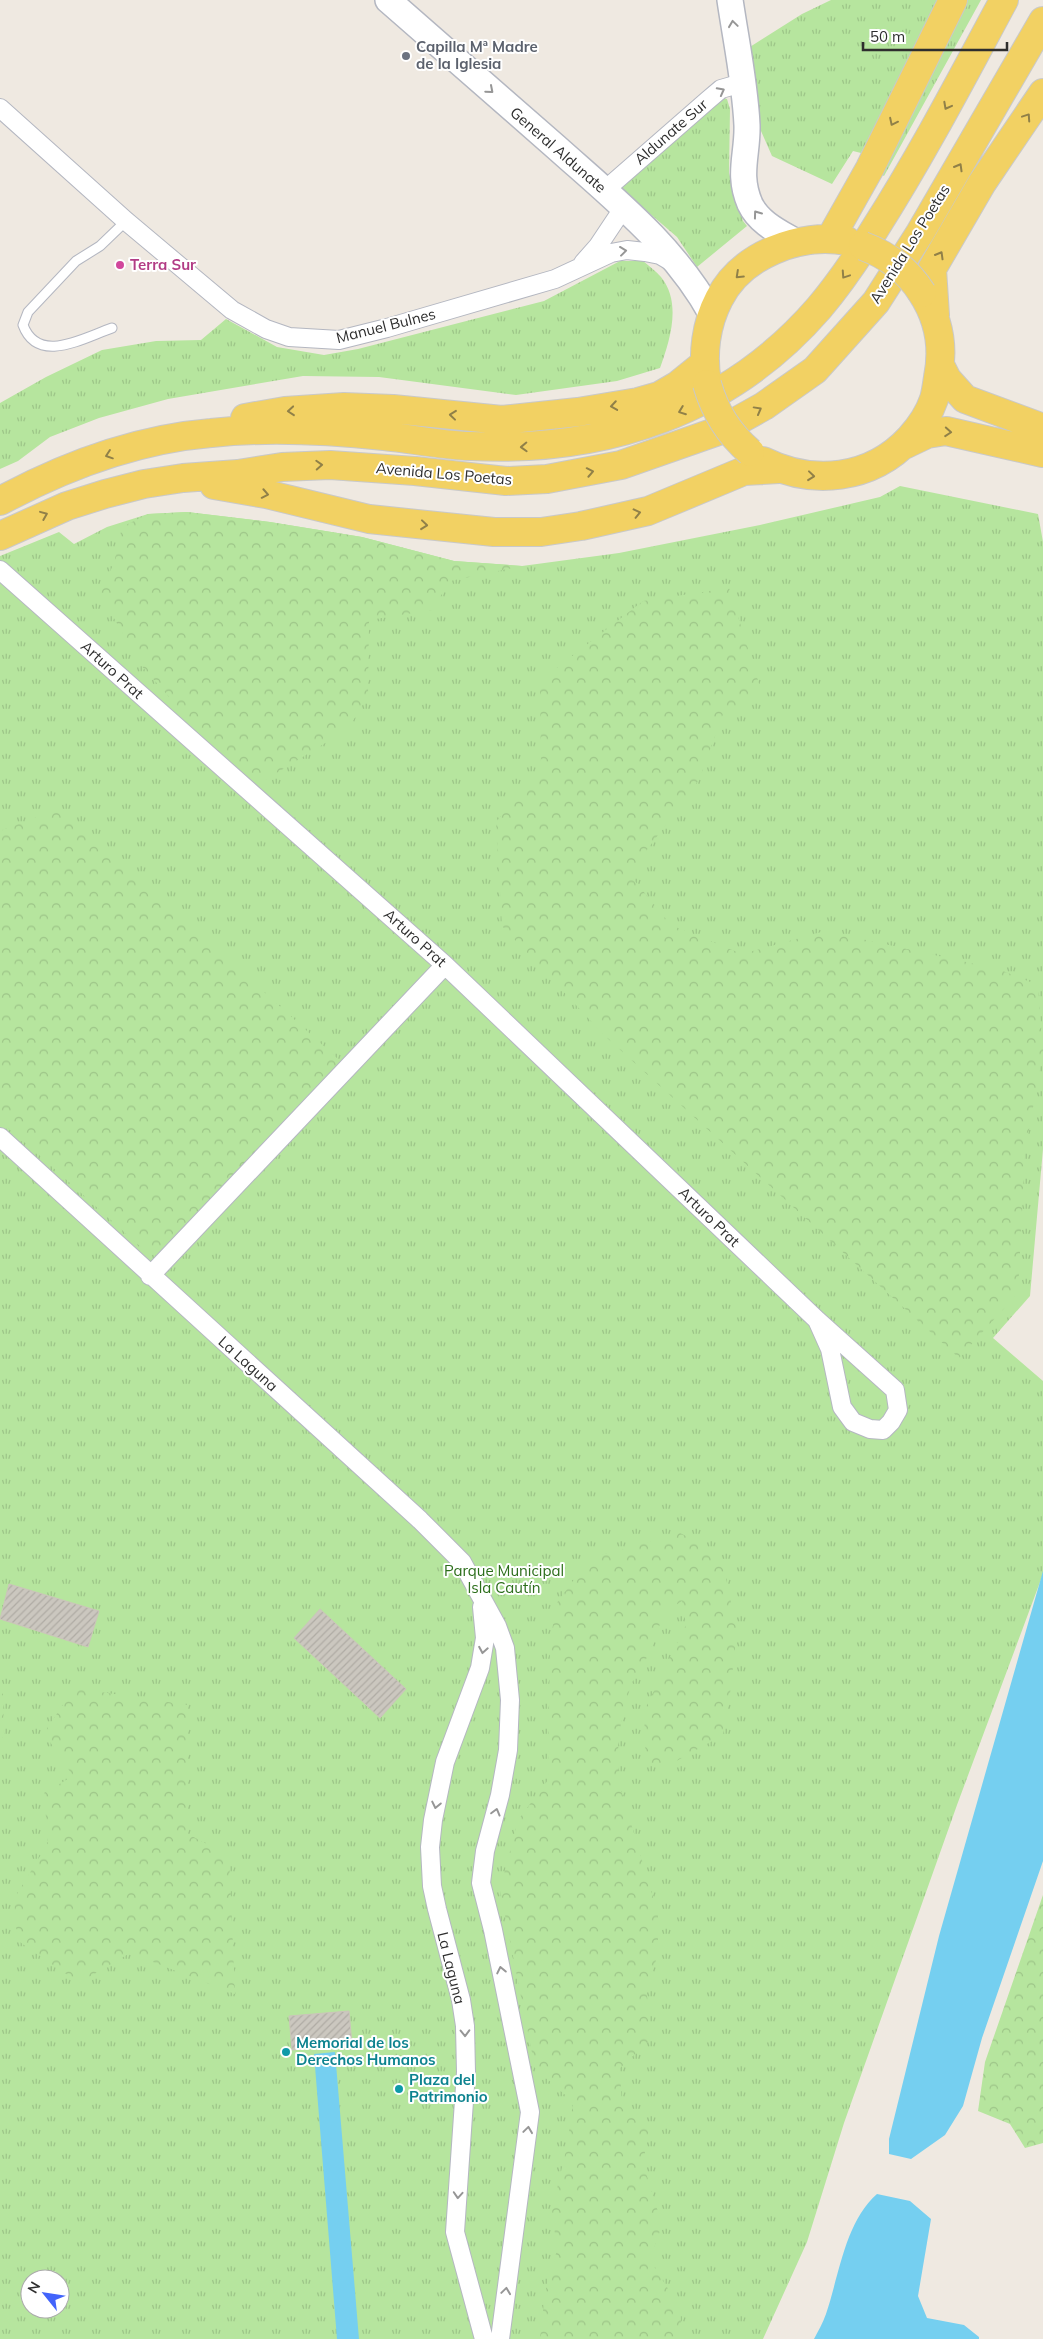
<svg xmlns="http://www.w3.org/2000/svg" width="1043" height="2339" viewBox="0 0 1043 2339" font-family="Mulish,sans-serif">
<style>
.grass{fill:url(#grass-tufts);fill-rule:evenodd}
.forest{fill:url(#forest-crowns)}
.water{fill:#75cff0}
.building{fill:url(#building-hatch);stroke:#cbc5ba}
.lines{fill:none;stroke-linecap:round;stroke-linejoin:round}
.service-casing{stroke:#b4b7c1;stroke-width:11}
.minor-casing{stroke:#b4b7c1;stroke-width:20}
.secondary-casing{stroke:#b4b7c1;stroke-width:28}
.primary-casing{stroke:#c9c9c9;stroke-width:30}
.service{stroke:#fff;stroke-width:9}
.minor{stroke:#fff;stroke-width:18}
.secondary{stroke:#fff;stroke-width:25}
.primary{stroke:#f2d163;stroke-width:28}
.primary-bridge-casing{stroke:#c9c9c9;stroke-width:30;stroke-linecap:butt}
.primary-bridge{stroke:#f2d163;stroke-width:28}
.oneway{stroke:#969696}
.oneway2{stroke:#908048}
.worship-dot{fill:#6b7280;stroke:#fff;stroke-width:2}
.hotel-dot{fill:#d1479c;stroke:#fff;stroke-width:2}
.culture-dot{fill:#0f9aa8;stroke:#fff;stroke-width:2}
.labels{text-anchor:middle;stroke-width:4;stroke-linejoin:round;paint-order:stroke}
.worship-label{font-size:15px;font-weight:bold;fill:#5b616d;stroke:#fff;text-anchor:start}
.street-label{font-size:15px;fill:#2e2e2e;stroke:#fff}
.hotel-label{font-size:15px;font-weight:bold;fill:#b23c85;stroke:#fff;text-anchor:start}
.park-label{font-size:15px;fill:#2c6e1b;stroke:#fff}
.culture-label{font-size:15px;font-weight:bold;fill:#0d838f;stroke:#fff;text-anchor:start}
</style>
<defs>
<pattern id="grass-tufts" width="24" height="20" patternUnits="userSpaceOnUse" patternTransform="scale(1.25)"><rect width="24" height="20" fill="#b6e59e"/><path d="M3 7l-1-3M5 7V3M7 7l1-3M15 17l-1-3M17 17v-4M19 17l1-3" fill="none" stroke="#9dc588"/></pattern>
<pattern id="forest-crowns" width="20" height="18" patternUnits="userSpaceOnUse" patternTransform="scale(1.25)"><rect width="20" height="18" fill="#b6e59e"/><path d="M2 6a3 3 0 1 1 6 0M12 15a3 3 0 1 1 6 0" fill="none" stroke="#9dc588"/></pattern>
<pattern id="building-hatch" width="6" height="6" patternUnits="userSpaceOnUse" patternTransform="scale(1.25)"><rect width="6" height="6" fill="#cbc7bf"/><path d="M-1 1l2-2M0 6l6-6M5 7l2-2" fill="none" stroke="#afaba4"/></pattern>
</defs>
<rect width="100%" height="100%" fill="#efe9e1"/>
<!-- grass -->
<path class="grass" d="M 831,0 L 943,0 L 903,71 L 861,153 L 853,151 L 832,184 L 772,156 L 761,131 L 751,118 L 734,57 L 802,14 Z
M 961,0 L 981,0 L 884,176 L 877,172 Z
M 720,97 L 727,99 L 730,109 L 729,173 L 743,221 L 747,226 L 697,267 L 677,237 L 619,187 Z
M 620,261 L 643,261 C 649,266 656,271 661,277 C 682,303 670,340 660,368 L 617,381 L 516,395 L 379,377 L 303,376 L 168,399 L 99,418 L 50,437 L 18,461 L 0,469 L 0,403 L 46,377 L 102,350 L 156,341 L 201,340 L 226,319 L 277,347 L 324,355 L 358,349 L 544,301 Z
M 900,486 L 1038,514 L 1043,542 L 1043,1149 L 1030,1296 L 993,1338 L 1043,1381 L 1043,1574 L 957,1805 L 844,2123 L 807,2242 L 763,2339 L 0,2339 L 0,556 L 59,532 L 74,544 L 107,527 L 148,514 L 187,512 L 270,522 L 362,537 L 454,561 L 522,566 L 619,553 L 760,525 L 880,497 ZM 30,2279 L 60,2279 L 60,2309 L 30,2309 Z"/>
<!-- forest -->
<path class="forest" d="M 187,512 L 270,522 L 362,537 L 454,561 L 522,566 L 450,581 L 432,610 L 369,620 L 368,696 L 348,729 L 262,782 L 187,717 L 139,663 L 100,593 L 114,563 L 122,527 L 148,514 Z
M 729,588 L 761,690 L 723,714 L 699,780 L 629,874 L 671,925 L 742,954 L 825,931 L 998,969 L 1038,985 L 1043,1052 L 1025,1152 L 1018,1293 L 959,1358 L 605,1036 L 502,926 L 496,822 L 541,768 L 540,681 L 643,601 Z
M 61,808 L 349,1069 L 163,1258 L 144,1250 L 17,1135 L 0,1122 L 0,831 Z
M 680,1533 L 721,1554 L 737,1631 L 730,1694 L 723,1735 L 671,1764 L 646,1766 L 644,1711 L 686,1625 L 682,1601 L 664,1613 L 649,1654 L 631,1684 L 618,1736 L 619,1783 L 658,1914 L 658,1955 L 646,1987 L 652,2038 L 620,2068 L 622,2108 L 649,2130 L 643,2163 L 662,2225 L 650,2260 L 680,2308 L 682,2339 L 540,2339 L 545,2292 L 557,2250 L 552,2210 L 567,2146 L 573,2102 L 535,2068 L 500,1890 L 518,1820 L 548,1780 L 550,1645 L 556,1604 L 590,1558 Z
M 74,1688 L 188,1705 L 188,1834 L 229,1856 L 235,1994 L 130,1953 L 79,1983 L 17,1940 L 14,1899 L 48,1843 L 44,1793 L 73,1776 L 44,1733 Z
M 0,1692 L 3,1694 L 4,1734 L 0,1742 Z
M 1043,1895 L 1043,2143 L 1025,2148 L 1010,2124 L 978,2111 L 985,2062 Z"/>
<!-- water -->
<path class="water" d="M 1043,1571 L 1043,1861 L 982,2038 L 963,2106 L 945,2135 L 911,2159 L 889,2154 L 889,2139 L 939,1936 Z
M 335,2052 L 359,2339 L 337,2339 L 314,2054 Z
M 877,2194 L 910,2201 L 931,2219 L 918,2296 L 927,2318 L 964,2325 L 979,2337 L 979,2339 L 814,2339 C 818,2331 823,2323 826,2314 C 839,2276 845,2222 877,2194 Z"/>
<!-- building -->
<path class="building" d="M 9,1584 L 99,1611 L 88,1647 L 0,1619 Z
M 320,1609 L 406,1689 L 380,1718 L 294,1638 Z
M 349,2011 L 352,2044 L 292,2050 L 289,2016 Z"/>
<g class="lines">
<!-- service casing -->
<g class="service-casing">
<path id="service" d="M 112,328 C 83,338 38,365 23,325 L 28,312 L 76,261 L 100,246 L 126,221"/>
</g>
<!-- minor casing -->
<g class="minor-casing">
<path id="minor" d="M 0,108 L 126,221 L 232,310 L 266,329 L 289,337 L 339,340 L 387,328 L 555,279 L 611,253 L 627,250 L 645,252 L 660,255 L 672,262
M 605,190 L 708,100 L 721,89 L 742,83
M 583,263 L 598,246 L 624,207
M 0,570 L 445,965 L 817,1320 L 830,1349 L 842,1407 L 853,1422 L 870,1429 L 883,1430 L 891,1422 L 898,1410 L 895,1390 L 817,1320
M 0,1137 L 420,1520 L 462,1562 L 497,1626 L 505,1648 L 510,1700 L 508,1750 L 500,1795 L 485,1851 L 481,1883 L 493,1930 L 530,2112 L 500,2339
M 150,1276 L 445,965
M 482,1607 L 485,1638 L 480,1668 L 445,1762 L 433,1820 L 430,1847 L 432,1886 L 437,1909 L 461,2000 L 465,2026 L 466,2072 L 455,2232 L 484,2339"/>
</g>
<!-- secondary casing -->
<g class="secondary-casing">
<path id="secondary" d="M 388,0 C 444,49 500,98 556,147 C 613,198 675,247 712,315
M 730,0 C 736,41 745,83 747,125 C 748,154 737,174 750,204 C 759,223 779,232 796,242"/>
</g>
<!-- primary casing -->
<g class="primary-casing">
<path id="primary" d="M 830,239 L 870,168 L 953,0
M 935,315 L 932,269 L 982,183 L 1043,93
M 940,365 L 947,379 L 965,399 L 1043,428
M 707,382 C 702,354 706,324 719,299 C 741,255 800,232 847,241
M 245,418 L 285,411 L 344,407 L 393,409 L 502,420 L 578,412 L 638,402 L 659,396 L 678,385 L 704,364
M 904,445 L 927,434 L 946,431 L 1043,453
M 763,461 C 813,486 871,480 910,438 C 920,427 929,414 934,399 C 936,392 937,384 938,377 C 944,347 939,319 922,293
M 214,485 L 266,494 L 369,519 L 494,532 L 541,532 L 581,526 L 648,511 L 744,471 L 779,469
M 0,501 C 65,466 138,439 211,433 C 268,427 327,430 384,436 C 413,439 441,445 470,446 C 605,453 729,412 819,308 C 841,282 859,255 876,227 C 923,153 963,76 1004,0
M 0,536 L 67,506 L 105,494 L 144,484 L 183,478 L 238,474 L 282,467 L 330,465 L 415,471 L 506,481 L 547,479 L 621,465 L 721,430 L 764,406 L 815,370 L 876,302 L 920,233 L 1043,21"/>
</g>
<!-- service -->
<use href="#service" class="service"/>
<!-- minor -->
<use href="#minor" class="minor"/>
<!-- secondary -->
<use href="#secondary" class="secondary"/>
<!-- primary -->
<use href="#primary" class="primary"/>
<!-- primary-bridge casing -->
<g class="primary-bridge-casing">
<path id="primary-bridge" d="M 863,246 C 888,255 908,271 922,293
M 707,384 C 715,412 728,433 750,452"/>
</g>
<!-- primary-bridge -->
<use href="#primary-bridge" class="primary-bridge"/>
</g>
<!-- one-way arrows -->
<defs><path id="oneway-chevron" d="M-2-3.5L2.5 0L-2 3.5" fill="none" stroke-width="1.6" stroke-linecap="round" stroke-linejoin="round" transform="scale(1.25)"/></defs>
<g class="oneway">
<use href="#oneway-chevron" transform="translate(733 24) rotate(-98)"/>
<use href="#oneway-chevron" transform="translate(490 90) rotate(41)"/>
<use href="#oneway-chevron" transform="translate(721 91) rotate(-28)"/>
<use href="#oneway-chevron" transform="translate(757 214) rotate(-126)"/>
<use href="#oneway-chevron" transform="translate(623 251) rotate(-7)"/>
<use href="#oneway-chevron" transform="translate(483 1650) rotate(100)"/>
<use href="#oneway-chevron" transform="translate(436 1805) rotate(102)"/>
<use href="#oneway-chevron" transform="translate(496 1812) rotate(-75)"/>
<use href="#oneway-chevron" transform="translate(501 1970) rotate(-102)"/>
<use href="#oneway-chevron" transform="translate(465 2033) rotate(89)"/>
<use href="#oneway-chevron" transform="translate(528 2130) rotate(-82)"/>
<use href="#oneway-chevron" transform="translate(458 2195) rotate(94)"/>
<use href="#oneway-chevron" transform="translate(506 2291) rotate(-82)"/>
</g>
<g class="oneway2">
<use href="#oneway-chevron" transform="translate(947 106) rotate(118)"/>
<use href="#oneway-chevron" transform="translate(1027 117) rotate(-56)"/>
<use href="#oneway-chevron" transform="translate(893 122) rotate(116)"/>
<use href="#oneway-chevron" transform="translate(959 167) rotate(-60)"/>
<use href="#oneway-chevron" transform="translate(940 255) rotate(-60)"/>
<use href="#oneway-chevron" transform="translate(739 275) rotate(137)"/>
<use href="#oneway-chevron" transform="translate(845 275) rotate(124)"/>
<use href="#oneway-chevron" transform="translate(614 406) rotate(171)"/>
<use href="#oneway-chevron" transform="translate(758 410) rotate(-29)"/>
<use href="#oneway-chevron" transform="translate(291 411) rotate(175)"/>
<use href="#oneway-chevron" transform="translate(682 411) rotate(159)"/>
<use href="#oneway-chevron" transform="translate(453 415) rotate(-174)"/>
<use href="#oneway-chevron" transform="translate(948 432) rotate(4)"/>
<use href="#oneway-chevron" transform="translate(524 447) rotate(178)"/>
<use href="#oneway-chevron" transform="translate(109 455) rotate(161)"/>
<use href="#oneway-chevron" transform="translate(319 465) rotate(-3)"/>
<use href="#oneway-chevron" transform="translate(590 472) rotate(-11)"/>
<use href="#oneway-chevron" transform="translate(811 476) rotate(6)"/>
<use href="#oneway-chevron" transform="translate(265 494) rotate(11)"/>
<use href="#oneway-chevron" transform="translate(637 513) rotate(-13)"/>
<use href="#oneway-chevron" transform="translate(44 515) rotate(-22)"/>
<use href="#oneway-chevron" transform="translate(424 525) rotate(6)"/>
</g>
<!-- markers -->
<circle class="worship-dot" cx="406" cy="56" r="5"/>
<circle class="hotel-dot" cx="120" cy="265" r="5"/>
<g class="culture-dot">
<circle cx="286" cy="2052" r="5"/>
<circle cx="399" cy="2089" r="5"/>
</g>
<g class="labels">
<!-- worship labels -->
<g class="worship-label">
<text x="416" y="52">Capilla Mª Madre<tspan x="416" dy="17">de la Iglesia</tspan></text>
</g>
<!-- street labels -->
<g class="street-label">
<text transform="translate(671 132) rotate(-41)" y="5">Aldunate Sur</text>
<text transform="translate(558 150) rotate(41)" y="5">General Aldunate</text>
<text transform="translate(910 244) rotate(-58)" y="5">Avenida Los Poetas</text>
<text transform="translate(386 326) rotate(-14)" y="5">Manuel Bulnes</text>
<text transform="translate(444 474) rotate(5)" y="5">Avenida Los Poetas</text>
<text transform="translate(112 670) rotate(42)" y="5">Arturo Prat</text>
<text transform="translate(415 938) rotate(42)" y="5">Arturo Prat</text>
<text transform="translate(709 1217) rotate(44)" y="5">Arturo Prat</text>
<text transform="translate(248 1364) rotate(42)" y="5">La Laguna</text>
<text transform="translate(451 1968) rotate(76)" y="5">La Laguna</text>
</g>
<!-- hotel labels -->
<g class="hotel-label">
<text x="130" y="270">Terra Sur</text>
</g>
<!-- park labels -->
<g class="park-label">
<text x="504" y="1576">Parque Municipal<tspan x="504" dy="17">Isla Cautín</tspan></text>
</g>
<!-- culture labels -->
<g class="culture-label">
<text x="296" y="2048">Memorial de los<tspan x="296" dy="17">Derechos Humanos</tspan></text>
<text x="409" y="2085">Plaza del<tspan x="409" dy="17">Patrimonio</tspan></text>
</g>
</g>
<!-- north arrow -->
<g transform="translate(45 2294) rotate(300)"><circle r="24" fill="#ffffff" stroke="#ababab"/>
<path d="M0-4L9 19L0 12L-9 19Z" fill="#4264fb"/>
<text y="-8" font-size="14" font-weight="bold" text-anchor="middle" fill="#2e2e2e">N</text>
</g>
<!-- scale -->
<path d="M863 42v8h144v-8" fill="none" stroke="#2e2e2e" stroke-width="2.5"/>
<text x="870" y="42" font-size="15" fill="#2e2e2e" stroke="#ffffff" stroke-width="4" paint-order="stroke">50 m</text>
</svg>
